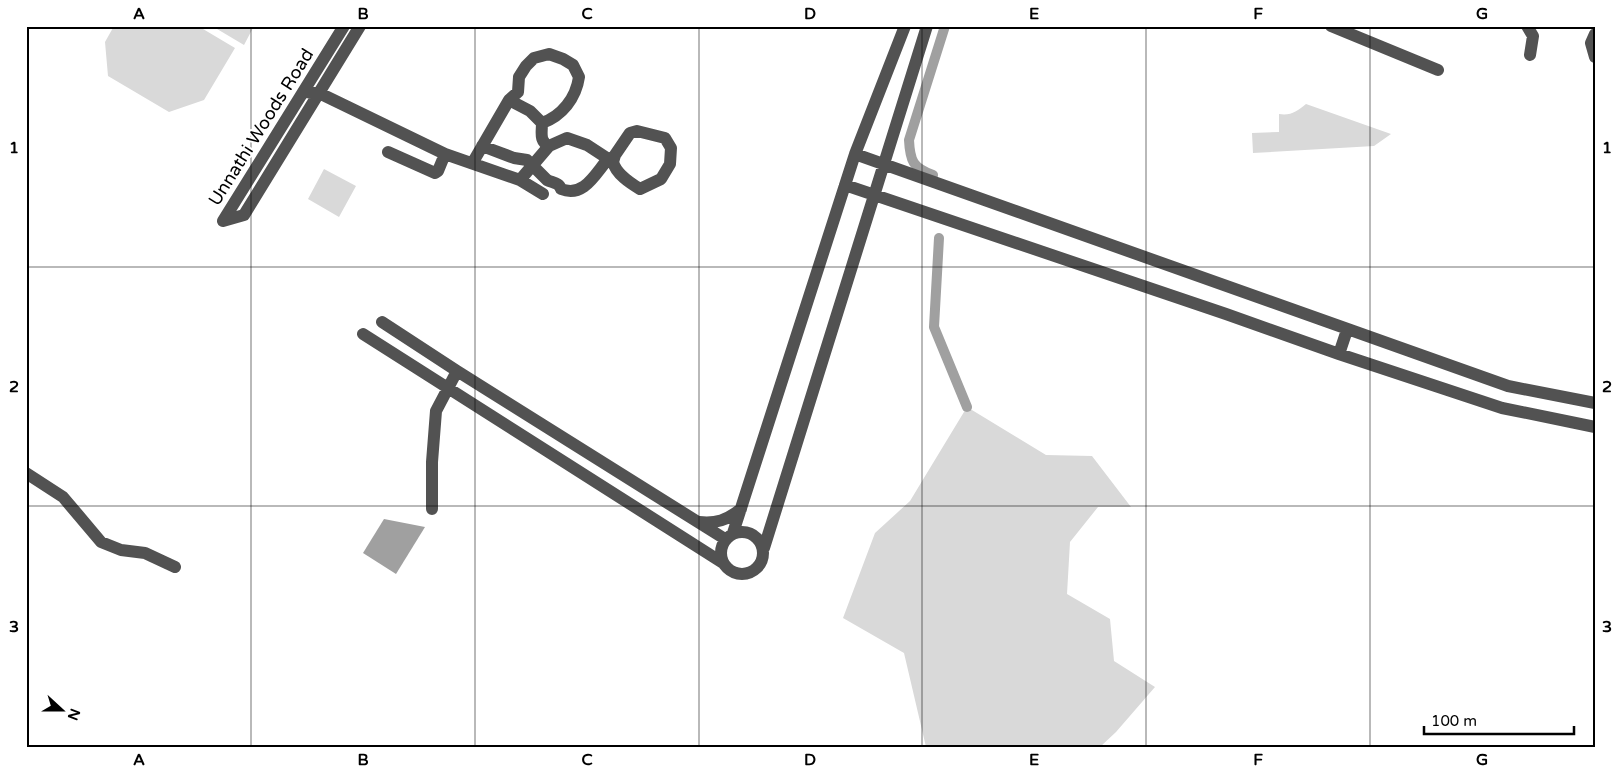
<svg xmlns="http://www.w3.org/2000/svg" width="1621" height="773" viewBox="0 0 1621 773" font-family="'Varela Round',sans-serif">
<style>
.green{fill:#d9d9d9}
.water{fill:#a0a0a0}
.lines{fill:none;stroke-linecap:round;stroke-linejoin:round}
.canal{stroke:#a0a0a0;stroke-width:10}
.minor{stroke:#525252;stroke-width:12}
.grid{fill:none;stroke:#000;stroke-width:1;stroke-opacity:0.55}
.labels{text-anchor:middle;stroke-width:4;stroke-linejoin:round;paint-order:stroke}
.street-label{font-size:18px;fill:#000;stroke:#fff}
.neatline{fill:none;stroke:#000;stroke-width:2}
.grid-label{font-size:16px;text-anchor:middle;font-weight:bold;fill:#000}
</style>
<rect width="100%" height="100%" fill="#fff"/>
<!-- green -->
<path class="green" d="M 114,26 L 198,26 L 235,48 L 204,100 L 169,112 L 108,76 L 105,42 Z
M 212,26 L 254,26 L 244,45 Z
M 1306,104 L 1391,134 L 1374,146 L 1253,153 L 1252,133 L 1279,132 L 1279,114 C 1291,116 1297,111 1306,104 Z
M 324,169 L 356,186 L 339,217 L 308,199 Z
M 967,407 L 1046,455 L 1092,456 L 1131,507 L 1098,507 L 1070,542 L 1067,594 L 1110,619 L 1114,661 L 1155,687 L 1116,732 L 1100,747 L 926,747 L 904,653 L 843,618 L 875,533 L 910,501 Z"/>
<!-- water -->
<path class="water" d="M 384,519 L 425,527 L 396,574 L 363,553 Z"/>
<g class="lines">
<!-- canal -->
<path class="canal" d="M 933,175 C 913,168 910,161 909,140 L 945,26
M 939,238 L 934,327 L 967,407"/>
<!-- minor -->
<path class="minor" d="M 1331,26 L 1438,70
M 1527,26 L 1533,36 L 1530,55
M 1595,34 L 1591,43 L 1595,57
M 304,92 L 319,93 L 445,154 L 520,180 L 543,194
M 509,100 L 530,111 L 542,123
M 482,146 L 514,158 L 527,160 L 547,180 C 552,183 559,182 561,189 C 584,198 595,174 608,159
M 388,152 L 435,173 L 438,171 L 445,154
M 855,154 L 1508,386 L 1595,403
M 473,162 L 509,100 L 518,92 L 519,77 L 526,66 L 534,58 L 549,54 L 563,59 L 573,65 L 579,77 C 576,98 562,116 542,123 C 542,133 539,141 549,146
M 520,180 L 549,146 L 567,138 L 587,145 L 613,162 L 615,155 L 630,133 L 637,131 L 665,138 L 671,148 L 670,164 L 661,179 L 640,189 C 630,183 616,174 613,162
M 845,185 L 1226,314 L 1339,354 L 1502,408 L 1595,427
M 223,221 L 244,215 L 360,26
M 223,221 L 344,26
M 382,322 L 457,371 L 725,539
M 363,334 L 723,563
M 1339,354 L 1347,330
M 26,473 L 63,497 L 101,542 L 121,550 L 145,553 L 175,567
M 432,509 L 432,462 L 436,411 L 457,371
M 699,522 C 716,524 727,520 741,509
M721 553a21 21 0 1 1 42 0a21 21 0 1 1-42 0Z
M 733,533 L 855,154 L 905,26
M 764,548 L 927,26"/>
</g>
<!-- grid -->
<path class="grid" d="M 251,26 L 251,747M 475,26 L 475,747M 699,26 L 699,747M 922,26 L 922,747M 1146,26 L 1146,747M 1370,26 L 1370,747M 26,267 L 1595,267M 26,506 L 1595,506"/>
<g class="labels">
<!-- street labels -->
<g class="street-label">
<text transform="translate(261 127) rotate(-58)" y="6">Unnathi Woods Road</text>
</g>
</g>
<!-- border -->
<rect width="1621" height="773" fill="none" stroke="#ffffff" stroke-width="55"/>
<!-- north arrow -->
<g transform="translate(62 710) rotate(111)" stroke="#ffffff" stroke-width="4" paint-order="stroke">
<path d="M0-4L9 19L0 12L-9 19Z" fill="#000000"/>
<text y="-8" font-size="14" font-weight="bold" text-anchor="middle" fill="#000000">N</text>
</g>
<!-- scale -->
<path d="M1424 726v8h150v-8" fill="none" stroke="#000000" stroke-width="2.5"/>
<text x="1431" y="726" font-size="15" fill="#000000" stroke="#ffffff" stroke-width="4" paint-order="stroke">100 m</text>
<rect x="28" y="28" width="1566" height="718" class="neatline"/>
<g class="grid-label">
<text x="139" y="19">A</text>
<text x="363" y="19">B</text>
<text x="587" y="19">C</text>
<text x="810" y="19">D</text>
<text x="1034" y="19">E</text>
<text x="1258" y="19">F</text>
<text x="1482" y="19">G</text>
<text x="14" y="153">1</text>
<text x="1607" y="153">1</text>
<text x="14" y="392">2</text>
<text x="1607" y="392">2</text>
<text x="14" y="632">3</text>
<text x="1607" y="632">3</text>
<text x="139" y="765">A</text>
<text x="363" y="765">B</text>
<text x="587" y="765">C</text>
<text x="810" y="765">D</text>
<text x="1034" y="765">E</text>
<text x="1258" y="765">F</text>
<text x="1482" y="765">G</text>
</g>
</svg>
